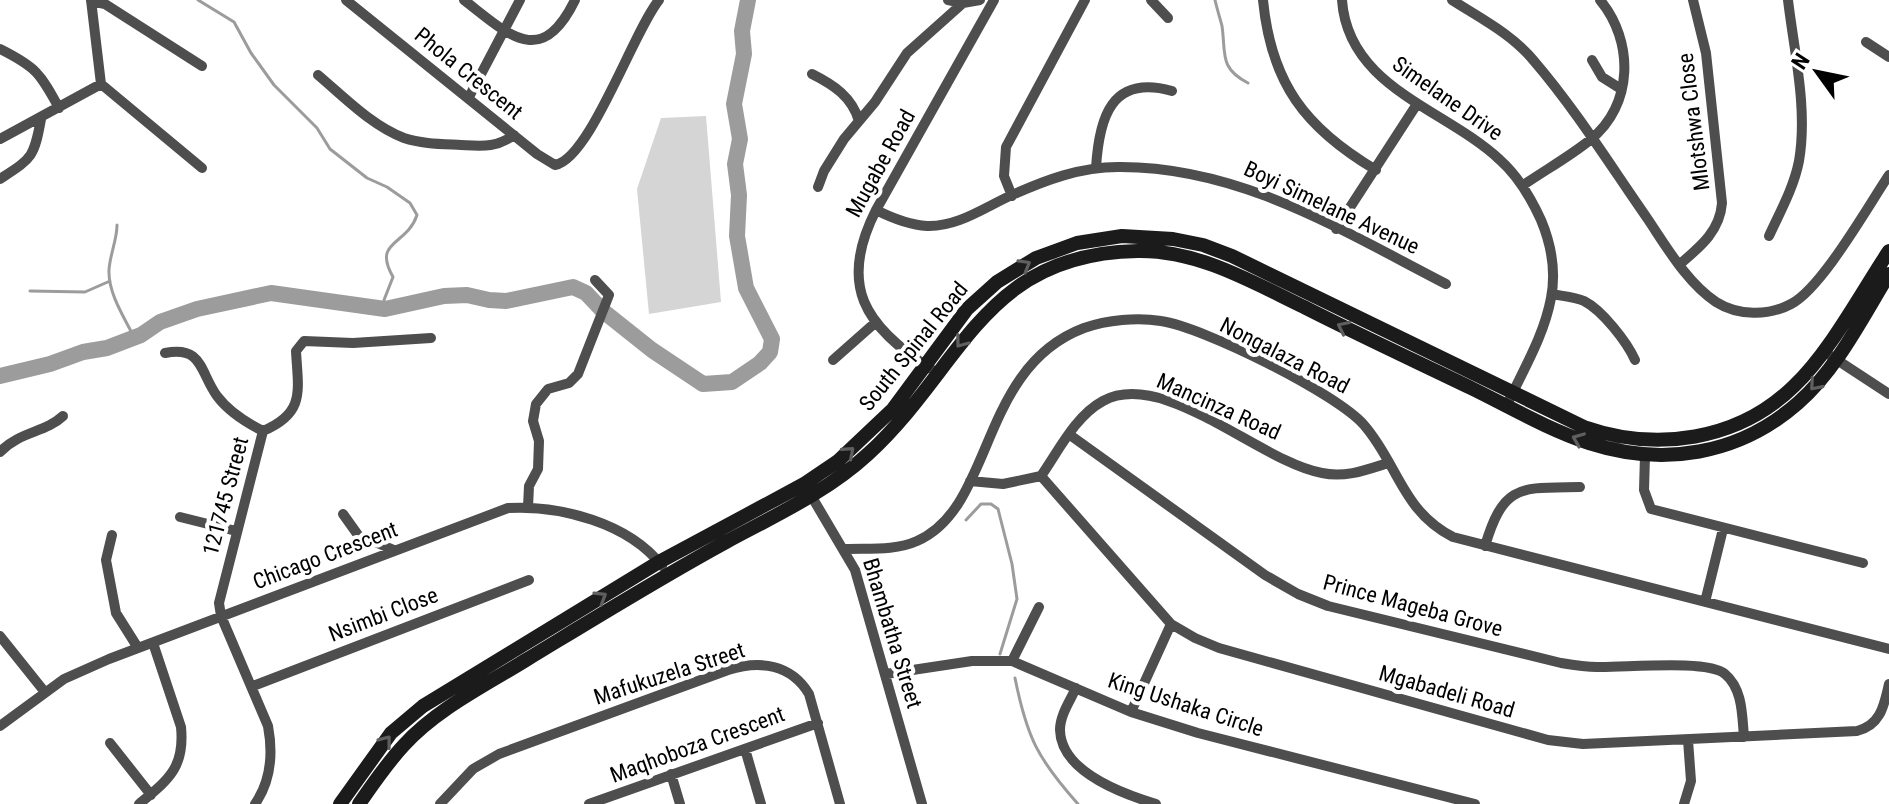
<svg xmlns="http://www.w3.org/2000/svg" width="1889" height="804" viewBox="0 0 1889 804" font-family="'Roboto Condensed',sans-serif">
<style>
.green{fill:#d5d5d5}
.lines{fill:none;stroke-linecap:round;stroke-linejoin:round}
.stream{stroke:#9c9c9c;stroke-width:3}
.river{stroke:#9c9c9c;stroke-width:16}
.street{stroke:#4e4e4e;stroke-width:10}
.secondary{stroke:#1b1b1b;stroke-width:14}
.oneway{stroke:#5f5f5f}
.labels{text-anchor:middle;stroke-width:8;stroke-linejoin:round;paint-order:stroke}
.street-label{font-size:22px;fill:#000;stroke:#fff}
</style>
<rect width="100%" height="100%" fill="#fff"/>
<!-- green -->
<path class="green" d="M 706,116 L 721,302 L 649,314 L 637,189 L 661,118 Z"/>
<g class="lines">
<!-- stream -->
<path class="stream" d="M 198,0 L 234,22 L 251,53 L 274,85 L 317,128 L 330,149 L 367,178 L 387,187 L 410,203 L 417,215 C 407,246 372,240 393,277 L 384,300 L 385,309
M 1215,0 C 1217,9 1220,18 1222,26 C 1226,54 1219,68 1248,83
M 117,225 C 117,240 110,254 109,270 C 108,293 124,317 134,337
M 30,291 L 85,292 L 110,281
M 966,520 L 981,504 L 991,504 L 998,509 L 1012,564 L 1017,599 L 1000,654
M 1015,678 C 1027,738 1038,759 1078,804"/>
<!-- river -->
<path class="river" d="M 0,376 L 50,364 L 83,352 L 107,348 L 141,335 L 160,322 L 197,309 L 271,293 L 385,309 L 444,296 L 467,295 L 489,300 L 506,301 L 573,287 L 586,293 L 603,311 L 652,350 L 703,384 L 732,382 L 760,363 L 770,352 L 772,339 L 746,288 L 737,236 L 739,195 L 735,164 L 740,139 L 734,104 L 744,54 L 742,31 L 748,0"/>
<!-- street -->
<path class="street" d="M 346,0 L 537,154 L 555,165 C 590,159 634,30 659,0
M 464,0 C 508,34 541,70 575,0
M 948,0 L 963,3 L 980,0
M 1151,0 L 1168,18
M 1263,0 C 1271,83 1305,128 1376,170
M 1342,0 C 1348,88 1446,109 1500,160 C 1518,176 1531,198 1541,220 C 1551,244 1556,272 1551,298 C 1544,336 1523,370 1507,405
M 1452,0 C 1480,18 1512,34 1534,61 C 1576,110 1610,165 1647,218 C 1666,246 1687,283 1716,302 C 1738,316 1769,316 1791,304 C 1822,288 1868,206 1889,175
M 91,1 L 105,4 L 202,66
M 1866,42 L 1889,57
M 0,49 C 36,67 40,73 59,108
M 1592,60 L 1602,77 L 1621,89
M 812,74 C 834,85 852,97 859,121
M 318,75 C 344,97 372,126 404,138 C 422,144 442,144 461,145 C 482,146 496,148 514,135
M 101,84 L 202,168
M 469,97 L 520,0
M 0,139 L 101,84 L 91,0
M 1096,168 C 1099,118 1111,74 1172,91
M 0,179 C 32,158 34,158 41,119
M 1522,186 C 1545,170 1569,157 1590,140 C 1634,105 1634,41 1600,0
M 818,187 L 824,171 L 844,139 L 875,102 L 907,53 L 963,3
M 1012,196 L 1004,176 L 1006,147 L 1085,0
M 876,210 C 892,218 909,225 927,226 C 958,227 985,207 1012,195 C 1046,180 1080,167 1118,167 C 1239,166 1341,230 1446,284
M 1336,229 L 1417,104
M 1769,236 C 1780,212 1794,187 1799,161 C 1808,109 1794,51 1788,0
M 1680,264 C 1700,247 1720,231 1722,203 L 1706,53 L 1693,0
M 1552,294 C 1562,296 1575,297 1584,301 C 1602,310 1627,342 1635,360
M 165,353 C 203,345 200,373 217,396 C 229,412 245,422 263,431
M 1831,356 L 1889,394
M 833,360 L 876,322
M 931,369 C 864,326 838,285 876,210 L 994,0
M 1070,435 L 1265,575 L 1298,594 L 1328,606 L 1561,663 C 1573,665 1585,667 1597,667 C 1623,668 1708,659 1725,674 C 1743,689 1742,716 1744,737
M 0,452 C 20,431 45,433 63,416
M 1645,456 L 1644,490 L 1651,509 L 1863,563
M 1041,476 L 1171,624 L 1195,638 L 1219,648 L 1548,740 L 1583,744 L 1857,731 C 1881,725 1884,705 1889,684
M 970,481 L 1003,484 L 1041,476 C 1058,452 1075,416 1103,401 C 1164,368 1260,462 1322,473 C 1345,478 1366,470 1388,463
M 809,492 L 855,570 L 922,804
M 528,507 L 529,486 L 538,469 L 539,441 L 533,421 L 536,404 L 548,389 L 569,383 L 578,374 L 609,295 L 595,280
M 343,514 L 358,535 L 394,550
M 180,517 L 236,531
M 112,535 L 106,560 L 116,613 L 138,648
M 1485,546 C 1504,483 1520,488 1580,487
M 845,549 C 868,548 895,551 917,541 C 995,507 978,368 1084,328 C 1107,320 1137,317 1161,321 C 1203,327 1336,393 1364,425 C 1398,464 1402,511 1453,537 L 1889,649
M 1705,602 L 1723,529
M 0,636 L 44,691
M 1012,661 L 1039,607
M 886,674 L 972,661 L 1012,661 L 1131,712 L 1198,733 L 1475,804
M 253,686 L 529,580
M 1076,688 C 1070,701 1060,715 1060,730 C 1061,772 1123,794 1156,804
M 1131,712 L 1171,624
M 0,726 L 64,679 L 109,659 L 508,508 C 560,505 629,523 662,566
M 110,743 L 151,795
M 745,749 L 761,804
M 671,774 L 680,804
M 139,804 C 168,780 185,768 181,727 L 153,643
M 255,804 C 271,781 273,753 268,726 L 221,616 L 219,603 L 263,431 C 306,413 298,390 296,351 L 304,341 L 353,343 L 431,338
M 440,804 L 473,769 L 499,754 L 728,670 C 760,660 791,664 809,694 L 840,804
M 589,804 L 818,723
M 1684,804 L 1691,781 L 1688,740"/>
<!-- secondary -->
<path class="secondary" d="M 340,804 L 391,733 L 423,706 L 659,562 L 804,484 L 838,461 L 893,409 L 967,309 L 997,282 L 1036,258 L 1077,243 L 1122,236 L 1173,239 L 1203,245 L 1232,256 L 1584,427 C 1656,452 1738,441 1794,386 C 1830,352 1861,293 1889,251
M 359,804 C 373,784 387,763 404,745 C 437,709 484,686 526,660 C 592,620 658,579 726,542 C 774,516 827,492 868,454 C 963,367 983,253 1138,251 C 1198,250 1252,282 1304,307 C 1359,335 1415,361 1471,388 C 1510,407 1549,430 1589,443 C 1663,467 1739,455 1798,403 C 1837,369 1862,318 1889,274"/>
</g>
<!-- one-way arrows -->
<defs><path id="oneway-chevron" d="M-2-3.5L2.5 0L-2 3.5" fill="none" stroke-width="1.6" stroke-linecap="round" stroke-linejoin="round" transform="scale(2)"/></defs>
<g class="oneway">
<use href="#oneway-chevron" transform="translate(1025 265) rotate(-30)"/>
<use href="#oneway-chevron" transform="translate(1343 327) rotate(-154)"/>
<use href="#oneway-chevron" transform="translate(961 342) rotate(127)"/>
<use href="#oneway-chevron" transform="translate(1815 385) rotate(131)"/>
<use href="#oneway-chevron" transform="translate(1578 439) rotate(-158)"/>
<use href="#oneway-chevron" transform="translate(849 452) rotate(-41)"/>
<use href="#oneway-chevron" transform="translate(601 597) rotate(-31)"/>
<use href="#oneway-chevron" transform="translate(386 741) rotate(-52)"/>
</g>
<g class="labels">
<!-- street labels -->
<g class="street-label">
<text transform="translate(469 73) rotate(39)" y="8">Phola Crescent</text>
<text transform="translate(1448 98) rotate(35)" y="8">Simelane Drive</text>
<text transform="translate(1693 122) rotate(-97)" y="8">Mlotshwa Close</text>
<text transform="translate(880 163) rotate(-61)" y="8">Mugabe Road</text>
<text transform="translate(1332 207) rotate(25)" y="8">Boyi Simelane Avenue</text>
<text transform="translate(913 346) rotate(-51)" y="8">South Spinal Road</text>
<text transform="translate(1285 355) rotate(27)" y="8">Nongalaza Road</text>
<text transform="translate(1219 406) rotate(24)" y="8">Mancinza Road</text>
<text transform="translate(225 496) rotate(-75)" y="8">121745 Street</text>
<text transform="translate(325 555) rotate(-21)" y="8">Chicago Crescent</text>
<text transform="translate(1413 605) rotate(15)" y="8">Prince Mageba Grove</text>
<text transform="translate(383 614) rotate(-21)" y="8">Nsimbi Close</text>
<text transform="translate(893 633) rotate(73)" y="8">Bhambatha Street</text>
<text transform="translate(669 673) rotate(-18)" y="8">Mafukuzela Street</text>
<text transform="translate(1447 691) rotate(16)" y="8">Mgabadeli Road</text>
<text transform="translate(1186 704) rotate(18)" y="8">King Ushaka Circle</text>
<text transform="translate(697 744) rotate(-20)" y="8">Maqhoboza Crescent</text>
</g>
</g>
<!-- north arrow -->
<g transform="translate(1817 72) rotate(303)" stroke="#ffffff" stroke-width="6" paint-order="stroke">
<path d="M0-6L14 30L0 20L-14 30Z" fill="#000000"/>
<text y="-12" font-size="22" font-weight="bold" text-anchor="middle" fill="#000000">N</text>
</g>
</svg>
